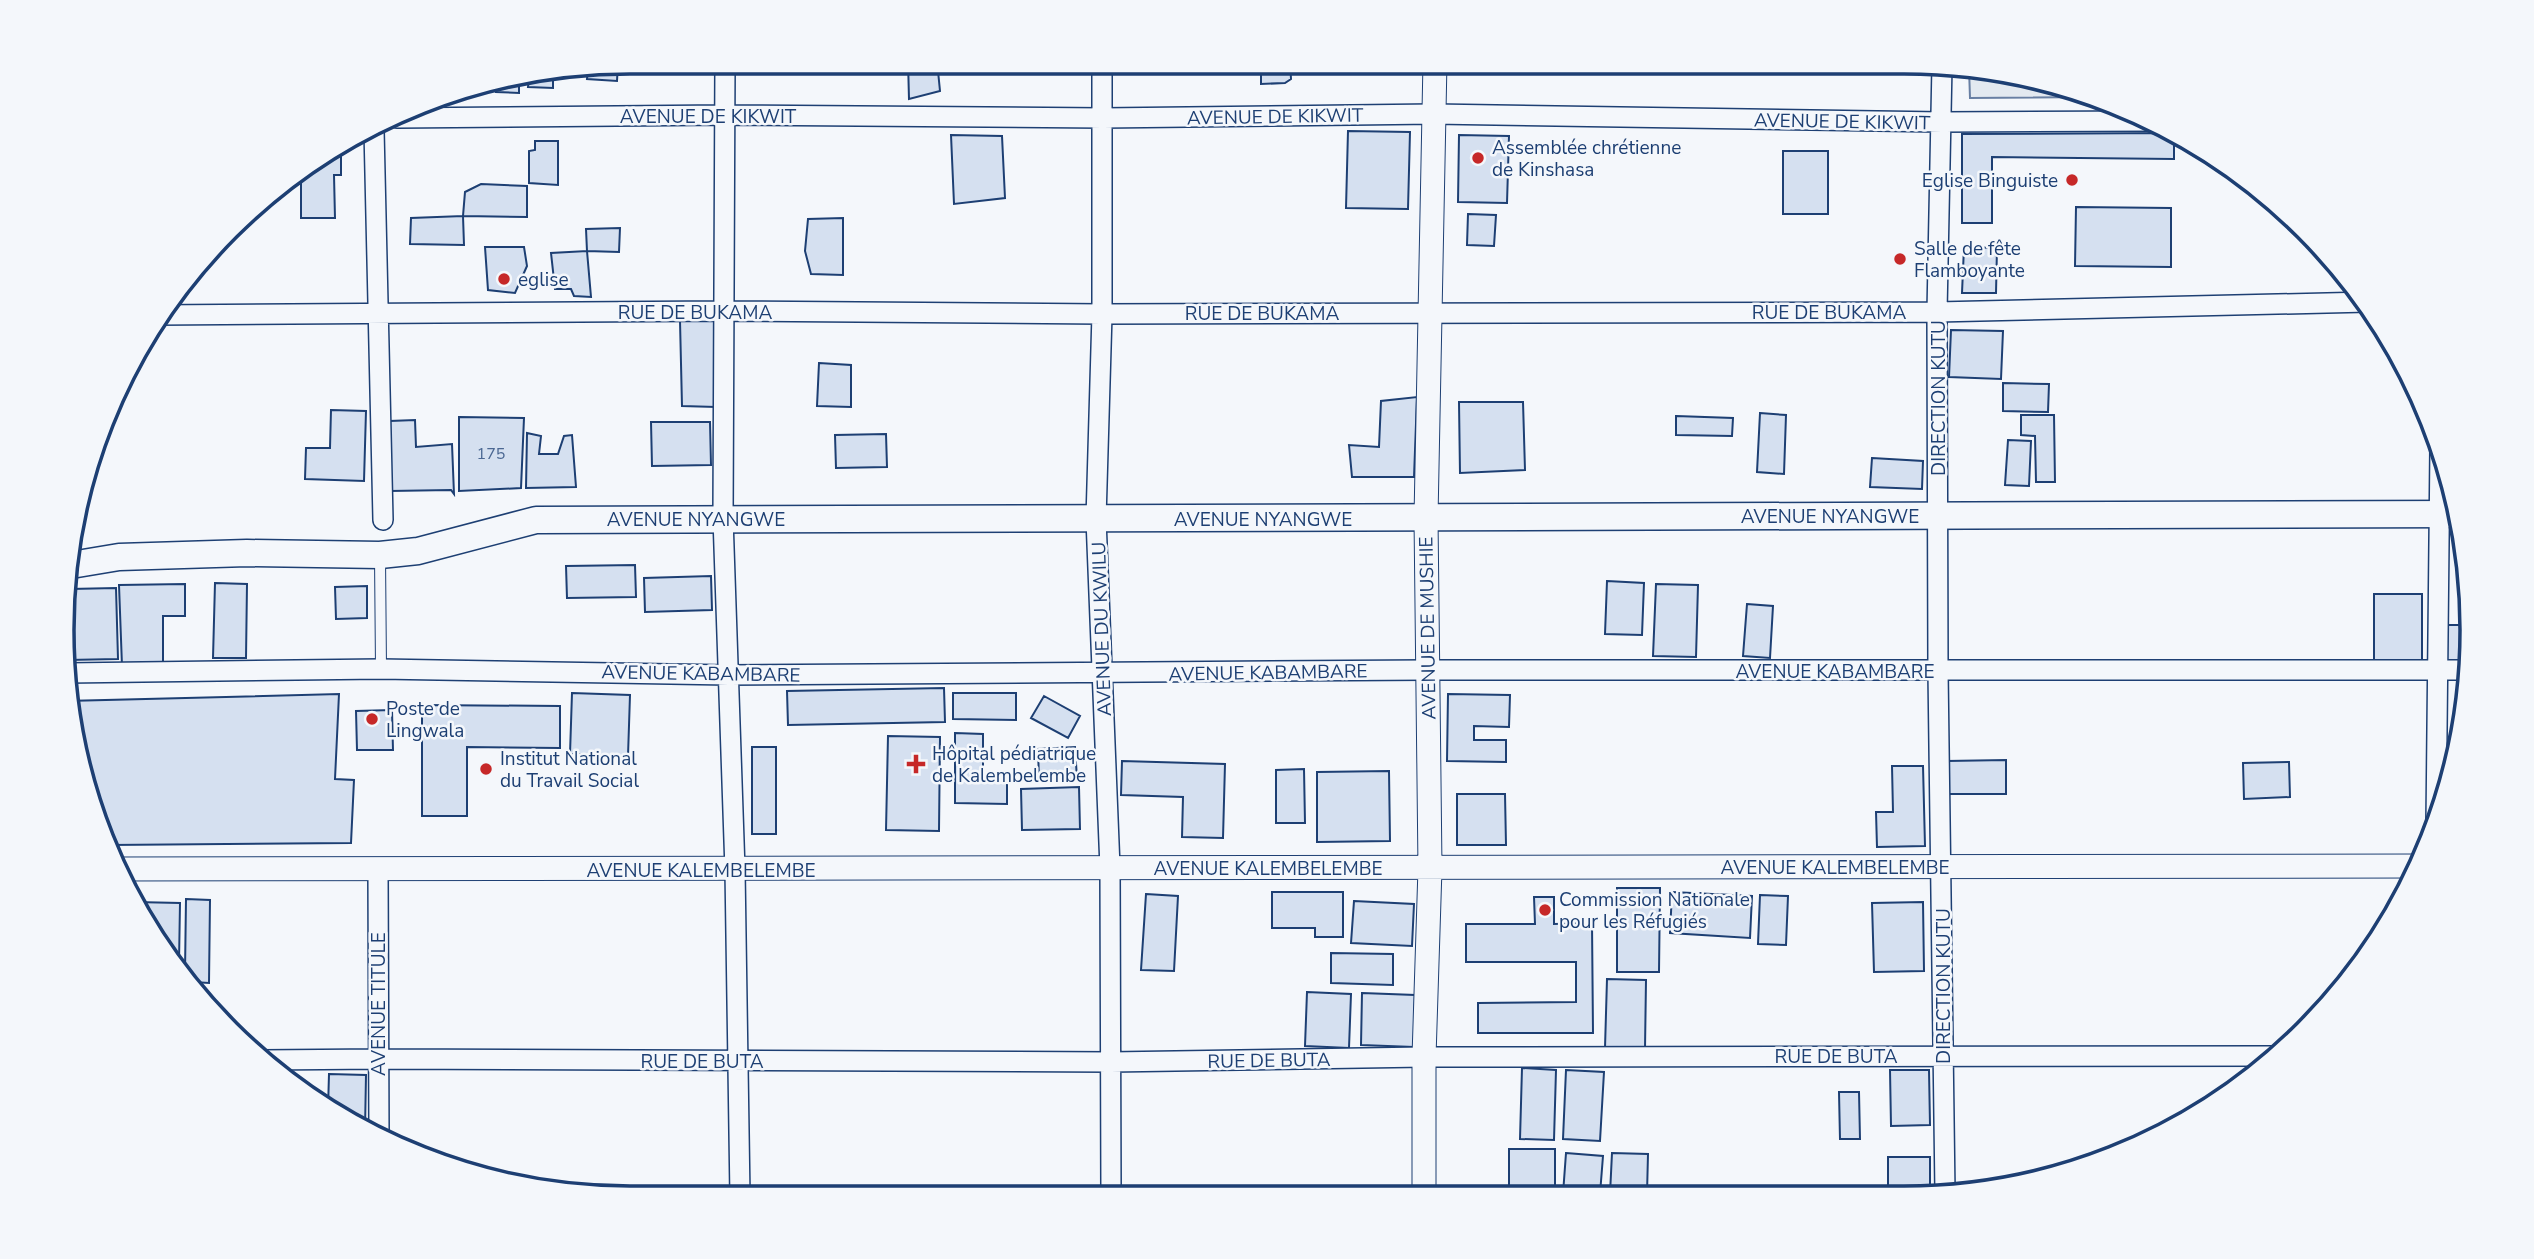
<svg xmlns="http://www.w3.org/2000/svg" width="2534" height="1259" viewBox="0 0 2534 1259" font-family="'Nunito Sans',sans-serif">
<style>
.green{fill:#e3e9f0;stroke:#687fa3;stroke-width:2}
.building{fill:#d5e0f0;stroke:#1d3f73;stroke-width:2}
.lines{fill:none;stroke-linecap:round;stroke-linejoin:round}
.service-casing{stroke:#1d3f73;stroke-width:12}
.minor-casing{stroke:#1d3f73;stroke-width:22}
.tertiary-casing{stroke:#1d3f73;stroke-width:25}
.secondary-casing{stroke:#1d3f73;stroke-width:29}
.service{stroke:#f4f7fb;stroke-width:10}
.minor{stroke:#f4f7fb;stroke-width:19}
.tertiary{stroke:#f4f7fb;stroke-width:23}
.secondary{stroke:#f4f7fb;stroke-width:26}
.poi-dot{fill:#c62828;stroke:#f4f7fb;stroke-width:2.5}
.labels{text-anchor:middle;stroke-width:5;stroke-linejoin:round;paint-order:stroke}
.number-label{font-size:16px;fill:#4b6792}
.street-label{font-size:19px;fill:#1d3f73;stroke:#f4f7fb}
.poi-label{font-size:19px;fill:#1d3f73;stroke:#f4f7fb;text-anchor:start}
.rim{fill:none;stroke:#1d3f73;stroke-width:3.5}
</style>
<rect width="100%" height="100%" fill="#f4f7fb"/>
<!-- green -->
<path class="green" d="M 1969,68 L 2016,72 L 2097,97 L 1970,98 Z"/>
<!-- building -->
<path class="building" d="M 673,61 L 716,61 L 717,72 L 673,72 Z
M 830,61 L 860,61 L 859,69 L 830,70 Z
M 908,61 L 937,61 L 940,91 L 909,99 Z
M 1261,61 L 1290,61 L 1291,79 L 1285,83 L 1261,84 Z
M 618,63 L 617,81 L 587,79 L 588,68 Z
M 553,74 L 553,88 L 528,87 L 529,78 Z
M 519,80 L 519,93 L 496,92 L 497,83 Z
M 1348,131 L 1410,132 L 1408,209 L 1346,208 Z
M 2174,133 L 2174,159 L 1992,157 L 1992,223 L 1962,223 L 1962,134 Z
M 951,135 L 1002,136 L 1005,198 L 954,204 Z
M 1459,135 L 1509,136 L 1507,203 L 1458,202 Z
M 535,141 L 558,141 L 558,185 L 529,183 L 529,151 L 535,150 Z
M 341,148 L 341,175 L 334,175 L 335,218 L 301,218 L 301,178 L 285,178 Z
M 1783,151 L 1828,151 L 1828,214 L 1783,214 Z
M 481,184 L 527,186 L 527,217 L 463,216 L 465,192 Z
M 2076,207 L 2171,208 L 2171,267 L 2075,266 Z
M 1468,214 L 1496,215 L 1494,246 L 1467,245 Z
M 463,216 L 464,245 L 410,244 L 411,218 Z
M 843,218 L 843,275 L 811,274 L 805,251 L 808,219 Z
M 620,228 L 619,252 L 587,251 L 586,229 Z
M 485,247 L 524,247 L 527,266 L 515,293 L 488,290 Z
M 1964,247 L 1997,248 L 1996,293 L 1962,293 Z
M 587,251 L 591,297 L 574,296 L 571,289 L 555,289 L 551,253 Z
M 718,320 L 716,407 L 682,406 L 680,321 Z
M 1951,330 L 2003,331 L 2001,379 L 1949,377 Z
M 819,363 L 851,365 L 851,407 L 817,406 Z
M 2003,383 L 2049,384 L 2048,412 L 2003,411 Z
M 1417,397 L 1414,477 L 1352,477 L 1349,445 L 1379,447 L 1381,401 Z
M 1459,402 L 1523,402 L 1525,470 L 1460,473 Z
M 331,410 L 366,411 L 364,481 L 305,479 L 306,448 L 330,448 Z
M 1760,413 L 1786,415 L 1784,474 L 1757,472 Z
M 2021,415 L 2054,415 L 2055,482 L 2036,482 L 2035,436 L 2021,435 Z
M 1676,416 L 1733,418 L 1732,436 L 1676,435 Z
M 459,417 L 524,418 L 521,488 L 459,491 Z
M 415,420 L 416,447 L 452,444 L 454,494 L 451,490 L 390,491 L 390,421 Z
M 651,422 L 710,422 L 711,465 L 652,466 Z
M 527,433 L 541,436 L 539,454 L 558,454 L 564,436 L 572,435 L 576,487 L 526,488 Z
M 886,434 L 887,467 L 836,468 L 835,435 Z
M 2008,440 L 2031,441 L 2029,486 L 2005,485 Z
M 1872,458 L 1923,461 L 1922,489 L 1870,487 Z
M 635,565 L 636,597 L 567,598 L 566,566 Z
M 711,576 L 712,610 L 645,612 L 644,578 Z
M 1607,581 L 1644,583 L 1642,635 L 1605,634 Z
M 215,583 L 247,584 L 246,658 L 213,658 Z
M 185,584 L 185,616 L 163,616 L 163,665 L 122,666 L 119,585 Z
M 1656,584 L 1698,585 L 1696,657 L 1653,656 Z
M 367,586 L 367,618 L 336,619 L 335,587 Z
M 116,588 L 118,659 L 68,660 L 70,589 Z
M 2374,594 L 2422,594 L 2422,661 L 2374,660 Z
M 1747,604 L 1773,606 L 1770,658 L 1743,656 Z
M 2446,625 L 2472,625 L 2470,662 L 2445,662 Z
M 944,688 L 945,722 L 788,725 L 787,691 Z
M 572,693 L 630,695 L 628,756 L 570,754 Z
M 953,693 L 1016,693 L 1016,720 L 953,719 Z
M 339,694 L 335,779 L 354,780 L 351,843 L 109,845 L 66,701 Z
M 1448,694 L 1510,695 L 1509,727 L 1474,726 L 1474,740 L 1506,740 L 1506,762 L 1447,761 Z
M 1044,696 L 1080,716 L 1068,738 L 1031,718 Z
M 422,705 L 560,706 L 560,748 L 467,747 L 467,816 L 422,816 Z
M 392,710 L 393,750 L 357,750 L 356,711 Z
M 955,733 L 983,734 L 983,774 L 1007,774 L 1007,804 L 955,803 Z
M 888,736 L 940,737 L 939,831 L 886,830 Z
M 752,747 L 776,747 L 776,834 L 752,834 Z
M 1075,747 L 1077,779 L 1039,780 L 1038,749 Z
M 2006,760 L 2006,794 L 1948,794 L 1947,761 Z
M 1122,761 L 1225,764 L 1223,838 L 1182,837 L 1183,797 L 1121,795 Z
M 2289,762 L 2290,797 L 2244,799 L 2243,763 Z
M 1892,766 L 1923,766 L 1925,846 L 1877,847 L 1876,812 L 1893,812 Z
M 1304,769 L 1305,823 L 1276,823 L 1276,770 Z
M 1389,771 L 1390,841 L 1317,842 L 1317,772 Z
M 1079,787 L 1080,829 L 1022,830 L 1021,789 Z
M 1457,794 L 1505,794 L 1506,845 L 1457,845 Z
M 1617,888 L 1660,888 L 1659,972 L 1617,972 Z
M 1272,892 L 1343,892 L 1343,937 L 1315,937 L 1315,928 L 1272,928 Z
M 1672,892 L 1752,896 L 1750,938 L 1670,933 Z
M 1146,894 L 1178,896 L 1174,971 L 1141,970 Z
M 1760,895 L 1788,896 L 1786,945 L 1758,944 Z
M 1534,897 L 1554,897 L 1554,924 L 1592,923 L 1593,1033 L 1478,1033 L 1478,1003 L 1576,1002 L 1576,962 L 1466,962 L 1466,924 L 1535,924 Z
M 186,899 L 210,900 L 209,983 L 193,982 L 185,972 Z
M 1354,901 L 1414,904 L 1412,946 L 1351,943 Z
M 135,902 L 180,903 L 179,963 Z
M 1923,902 L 1924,971 L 1874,972 L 1872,903 Z
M 1331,953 L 1393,954 L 1393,985 L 1331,983 Z
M 1607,979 L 1646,980 L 1645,1049 L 1605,1048 Z
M 1307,992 L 1351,994 L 1349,1048 L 1305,1046 Z
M 1362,993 L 1415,995 L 1414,1047 L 1361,1045 Z
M 1522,1068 L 1556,1070 L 1554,1140 L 1520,1139 Z
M 1566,1070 L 1604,1072 L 1600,1141 L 1563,1139 Z
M 1890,1070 L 1929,1070 L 1930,1125 L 1891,1126 Z
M 329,1074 L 366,1075 L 365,1130 L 328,1109 Z
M 1839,1092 L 1859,1092 L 1860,1139 L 1840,1139 Z
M 1509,1149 L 1555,1149 L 1555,1194 L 1509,1195 Z
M 1566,1153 L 1603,1156 L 1600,1194 L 1563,1194 Z
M 1612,1153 L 1648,1154 L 1647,1194 L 1610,1194 Z
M 1888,1157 L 1930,1157 L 1930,1193 L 1888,1193 Z"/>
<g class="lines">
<!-- service casing -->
<g class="service-casing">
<path id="service" d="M 380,556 L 381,669"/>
</g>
<!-- minor casing -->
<g class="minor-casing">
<path id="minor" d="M 725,61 L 723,518 L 735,870 L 740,1197
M 1102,61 L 1102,314 L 1096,519 L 1110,868 L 1111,1196
M 1942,65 L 1937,312 L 1938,671 L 1945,1193
M 397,118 L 725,115 L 1103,118 L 1434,114 L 1942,122 L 2153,121
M 374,130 L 383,520
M 157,315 L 723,311 L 1102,314 L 1937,312 L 2368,302
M 67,673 L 381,669 L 729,675 L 1427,670 L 2469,670
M 2436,824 L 2440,448
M 378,870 L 379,1137
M 263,1060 L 379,1059 L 1111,1062 L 1424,1057 L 2274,1056"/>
</g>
<!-- tertiary casing -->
<g class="tertiary-casing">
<path id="tertiary" d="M 116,869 L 2419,866
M 1424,1195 L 1424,1057 L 1430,868 L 1426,518 L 1435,61"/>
</g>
<!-- secondary casing -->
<g class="secondary-casing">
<path id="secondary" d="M 71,565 L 119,557 L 247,553 L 380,555 L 418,551 L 536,520 L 2460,514"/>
</g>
<!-- service -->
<use href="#service" class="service"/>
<!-- minor -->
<use href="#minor" class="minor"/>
<!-- tertiary -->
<use href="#tertiary" class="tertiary"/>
<!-- secondary -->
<use href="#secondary" class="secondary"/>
</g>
<!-- markers -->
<g class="poi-dot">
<circle cx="1478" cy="158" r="7"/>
<circle cx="2072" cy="180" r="7"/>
<circle cx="1900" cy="259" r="7"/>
<circle cx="504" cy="279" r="7"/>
<circle cx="372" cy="719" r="7"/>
<path d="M912.5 753.5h7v7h7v7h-7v7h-7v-7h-7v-7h7z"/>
<circle cx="486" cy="769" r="7"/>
<circle cx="1545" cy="910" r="7"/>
</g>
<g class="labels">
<!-- number labels -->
<g class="number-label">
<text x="491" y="459">175</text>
</g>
<!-- street labels -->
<g class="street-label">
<text x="708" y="123">AVENUE DE KIKWIT</text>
<text transform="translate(1275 116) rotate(-1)" y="7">AVENUE DE KIKWIT</text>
<text transform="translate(1842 121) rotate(1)" y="7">AVENUE DE KIKWIT</text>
<text x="695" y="319">RUE DE BUKAMA</text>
<text x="1829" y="319">RUE DE BUKAMA</text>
<text x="1262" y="320">RUE DE BUKAMA</text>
<text transform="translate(1938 398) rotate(-90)" y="7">DIRECTION KUTU</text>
<text x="1830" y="523">AVENUE NYANGWE</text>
<text x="696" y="526">AVENUE NYANGWE</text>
<text x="1263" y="526">AVENUE NYANGWE</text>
<text transform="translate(1427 628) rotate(-91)" y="7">AVENUE DE MUSHIE</text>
<text transform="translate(1101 629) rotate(-92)" y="7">AVENUE DU KWILU</text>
<text x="1835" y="678">AVENUE KABAMBARE</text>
<text transform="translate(1268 672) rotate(-1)" y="7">AVENUE KABAMBARE</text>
<text transform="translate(701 673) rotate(1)" y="7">AVENUE KABAMBARE</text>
<text x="1835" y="874">AVENUE KALEMBELEMBE</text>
<text x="1268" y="875">AVENUE KALEMBELEMBE</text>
<text x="701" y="877">AVENUE KALEMBELEMBE</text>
<text transform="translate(1943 986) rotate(-90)" y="7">DIRECTION KUTU</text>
<text transform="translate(378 1004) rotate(-90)" y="7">AVENUE TITULE</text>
<text x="1836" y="1063">RUE DE BUTA</text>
<text transform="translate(1269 1060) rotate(-1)" y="7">RUE DE BUTA</text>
<text x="702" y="1068">RUE DE BUTA</text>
</g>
<!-- poi labels -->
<g class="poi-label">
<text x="1492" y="154">Assemblée chrétienne<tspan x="1492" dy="22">de Kinshasa</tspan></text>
<text x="2058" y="187" text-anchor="end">Eglise Binguiste</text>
<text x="1914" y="255">Salle de fête<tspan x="1914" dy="22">Flamboyante</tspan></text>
<text x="518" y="286">eglise</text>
<text x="386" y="715">Poste de<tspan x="386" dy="22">Lingwala</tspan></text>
<text x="932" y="760">Hôpital pédiatrique<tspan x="932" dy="22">de Kalembelembe</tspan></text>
<text x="500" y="765">Institut National<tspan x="500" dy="22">du Travail Social</tspan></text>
<text x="1559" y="906">Commission Nationale<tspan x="1559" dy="22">pour les Réfugiés</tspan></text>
</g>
</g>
<!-- crop -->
<path d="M0 0H2534V1259H0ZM630 74H1904A556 556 0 0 1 2460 630V630A556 556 0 0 1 1904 1186H630A556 556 0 0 1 74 630V630A556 556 0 0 1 630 74Z" fill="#f4f7fb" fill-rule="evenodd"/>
<path class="rim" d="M630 74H1904A556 556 0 0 1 2460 630V630A556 556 0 0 1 1904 1186H630A556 556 0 0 1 74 630V630A556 556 0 0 1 630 74Z"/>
</svg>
